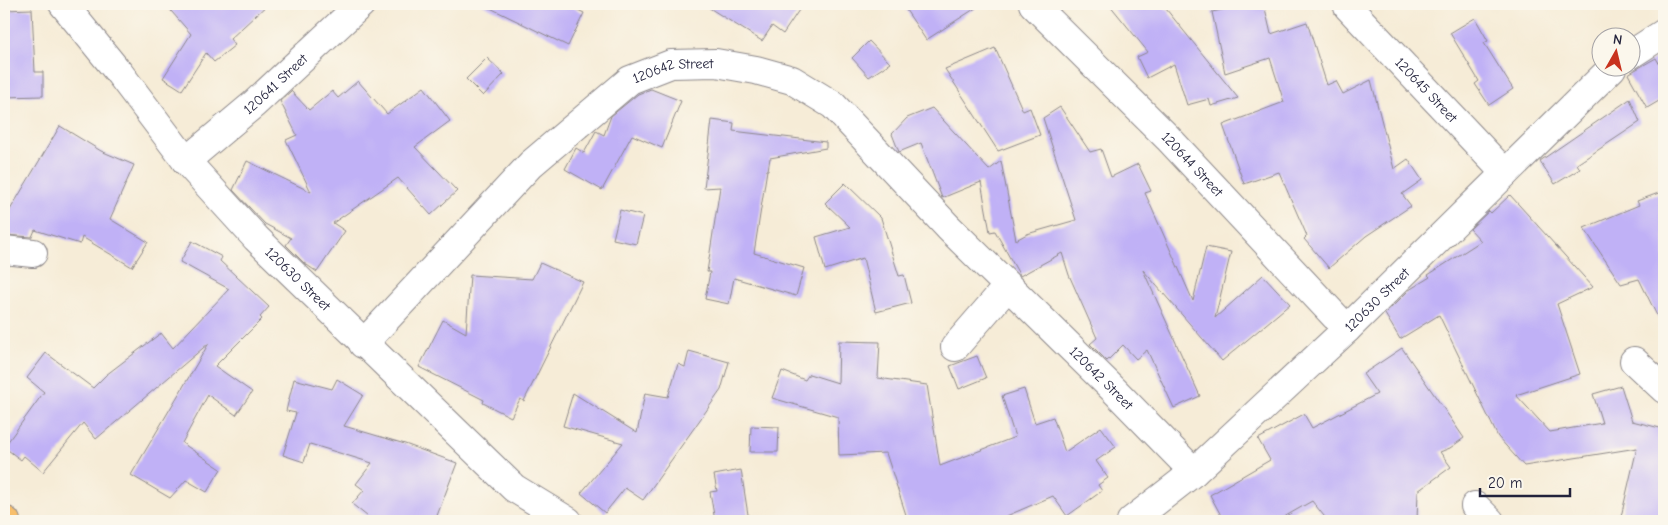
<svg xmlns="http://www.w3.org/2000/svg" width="1668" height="525" viewBox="0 0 1668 525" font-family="'Comic Neue',sans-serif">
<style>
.building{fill:#c0b1f6}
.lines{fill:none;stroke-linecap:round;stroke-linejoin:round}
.minor-casing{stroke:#8c8789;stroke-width:30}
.major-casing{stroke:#8c8789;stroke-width:30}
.minor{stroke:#fff;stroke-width:28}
.major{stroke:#f8bf6c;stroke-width:28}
.labels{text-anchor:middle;stroke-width:5;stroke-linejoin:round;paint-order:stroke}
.street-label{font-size:14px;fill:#22223b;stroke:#fbf7ec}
</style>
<rect width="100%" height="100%" fill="#fbf7ec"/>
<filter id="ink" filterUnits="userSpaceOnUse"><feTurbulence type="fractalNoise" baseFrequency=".02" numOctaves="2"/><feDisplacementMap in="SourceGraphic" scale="10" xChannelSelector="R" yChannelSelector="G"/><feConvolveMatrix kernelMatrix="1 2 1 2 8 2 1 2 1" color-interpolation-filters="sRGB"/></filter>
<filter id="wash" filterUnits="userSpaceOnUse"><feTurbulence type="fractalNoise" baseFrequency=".0096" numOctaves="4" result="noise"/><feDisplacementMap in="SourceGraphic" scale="20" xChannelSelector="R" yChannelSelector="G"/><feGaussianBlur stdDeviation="1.12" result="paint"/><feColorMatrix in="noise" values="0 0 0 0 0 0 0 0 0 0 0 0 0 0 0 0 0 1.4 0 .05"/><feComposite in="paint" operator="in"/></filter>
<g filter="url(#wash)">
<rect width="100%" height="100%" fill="#f6ecd7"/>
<g id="blocks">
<!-- building -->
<path class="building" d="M 165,4 L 268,4 L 230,39 L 235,45 L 214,62 L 206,53 L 182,90 L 163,78 L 191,34 Z
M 482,4 L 566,4 L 584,13 L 568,46 Z
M 703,4 L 803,4 L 783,34 L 772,26 L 762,41 Z
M 902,4 L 982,4 L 926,40 Z
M 1109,4 L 1162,4 L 1238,98 L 1211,106 L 1209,99 L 1187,105 L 1174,64 L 1147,78 L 1137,57 L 1148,52 Z
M 1250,4 L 1264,4 L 1271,34 L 1307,22 L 1327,85 L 1336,81 L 1343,94 L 1371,80 L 1394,169 L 1408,159 L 1422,180 L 1402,194 L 1411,206 L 1366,236 L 1329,268 L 1304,239 L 1307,236 L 1279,172 L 1244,184 L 1223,125 L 1284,102 L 1270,58 L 1225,73 L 1212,12 Z
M 32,9 L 35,72 L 43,72 L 43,96 L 4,97 L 4,10 Z
M 1475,18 L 1488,41 L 1484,43 L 1513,89 L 1489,105 L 1475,84 L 1479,81 L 1450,33 Z
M 869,41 L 890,63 L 869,77 L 852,58 Z
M 995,48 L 1023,111 L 1030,108 L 1040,135 L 998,151 L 945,69 Z
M 487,58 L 504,74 L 483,96 L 466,79 Z
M 1656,58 L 1664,72 L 1664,98 L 1647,108 L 1628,74 Z
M 358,81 L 387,114 L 424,87 L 450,121 L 415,147 L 457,191 L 431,215 L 398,178 L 333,223 L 345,231 L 317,272 L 304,263 L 286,245 L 291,238 L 265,224 L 233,190 L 247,161 L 311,192 L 286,140 L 297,135 L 280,101 L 291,91 L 309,110 L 332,91 L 338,98 Z
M 651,89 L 681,101 L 662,148 L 632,135 L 602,190 L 565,169 L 576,148 L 584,153 L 596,131 L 604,135 L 611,116 L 638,94 Z
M 1630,99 L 1640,122 L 1577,164 L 1580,169 L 1555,184 L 1540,161 Z
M 1060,107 L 1090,152 L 1101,149 L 1111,177 L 1138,164 L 1151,191 L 1145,193 L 1193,301 L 1206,247 L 1231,252 L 1215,318 L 1263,275 L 1290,304 L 1222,361 L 1143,270 L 1200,396 L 1174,408 L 1147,350 L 1136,359 L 1123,345 L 1107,361 L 1090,344 L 1097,338 L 1069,275 L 1062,253 L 1020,276 L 995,231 L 990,232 L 981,182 L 942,198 L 921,143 L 899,152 L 892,134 L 907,118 L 932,108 L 989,170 L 1001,161 L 1016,240 L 1027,234 L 1076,220 L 1043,118 Z
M 712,120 L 734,123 L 733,131 L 826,142 L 826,148 L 770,158 L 768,170 L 767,170 L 754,253 L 804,268 L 796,296 L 734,278 L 729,304 L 705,299 L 710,272 L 707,272 L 720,187 L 704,188 Z
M 60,126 L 101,151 L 134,165 L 110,219 L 148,242 L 132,267 L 82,237 L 80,244 L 35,230 L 32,237 L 4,235 L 4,220 Z
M 845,183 L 881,218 L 899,276 L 904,275 L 911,303 L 876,312 L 863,258 L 825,270 L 816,237 L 850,227 L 825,203 Z
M 1664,191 L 1664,330 L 1639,279 L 1621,284 L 1584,228 L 1639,205 L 1637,201 Z
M 1510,195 L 1593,287 L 1557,304 L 1580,374 L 1516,395 L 1550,432 L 1602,423 L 1593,394 L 1621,386 L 1632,421 L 1664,429 L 1664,521 L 1620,521 L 1637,448 L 1524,466 L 1498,437 L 1439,315 L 1400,339 L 1385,314 L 1409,290 L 1430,277 L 1428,275 L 1481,241 L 1470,229 L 1489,211 L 1491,213 Z
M 620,210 L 643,216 L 636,244 L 613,239 Z
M 192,241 L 222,257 L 220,261 L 269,307 L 260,317 L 262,319 L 215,366 L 252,392 L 236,415 L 208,395 L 182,443 L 221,469 L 207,492 L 186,480 L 170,498 L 131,475 L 209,343 L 96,439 L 83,423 L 43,472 L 24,456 L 21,460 L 4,447 L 44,392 L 27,378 L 46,353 L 93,388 L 106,375 L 161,333 L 173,348 L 229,289 L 180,262 Z
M 540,263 L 583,282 L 524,401 L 520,399 L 511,417 L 483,403 L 484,400 L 419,367 L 443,320 L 466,333 L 470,275 L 532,279 Z
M 839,341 L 880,342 L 878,378 L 927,385 L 940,466 L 1015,437 L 1002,396 L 1024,389 L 1035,423 L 1053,417 L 1065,452 L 1101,427 L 1116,447 L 1096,461 L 1108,478 L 1098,485 L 1102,491 L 1067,516 L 1053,496 L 995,521 L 908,521 L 886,453 L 839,455 L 838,417 L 772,398 L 782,371 L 805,380 L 809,374 L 838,383 Z
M 1402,348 L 1464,438 L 1450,448 L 1440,452 L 1451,467 L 1418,491 L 1417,521 L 1328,521 L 1312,501 L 1277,521 L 1224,521 L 1210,495 L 1270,460 L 1258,439 L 1304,414 L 1312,428 L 1377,394 L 1363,374 Z
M 689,351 L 729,362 L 721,390 L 643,500 L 625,488 L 605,513 L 581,493 L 623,443 L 563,426 L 573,393 L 637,433 L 645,393 L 668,397 L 678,364 L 685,367 Z
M 977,356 L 986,378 L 959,389 L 950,366 Z
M 294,379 L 332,389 L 337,379 L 363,395 L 344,426 L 405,444 L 457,463 L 435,521 L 373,521 L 352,504 L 364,490 L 356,484 L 372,463 L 310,444 L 304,462 L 283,455 L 296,413 L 286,411 Z
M 751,426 L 779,427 L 778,452 L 750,452 Z
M 741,470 L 749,521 L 715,521 L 710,492 L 717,491 L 714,475 Z"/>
</g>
</g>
<g filter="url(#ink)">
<use href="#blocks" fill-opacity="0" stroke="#8c8789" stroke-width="1"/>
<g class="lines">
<!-- minor casing -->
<g class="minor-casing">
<g id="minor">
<path id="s1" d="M 63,4 L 120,74 L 186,161 L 256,238 L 514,488 L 568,521"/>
<path id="s2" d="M 1033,4 L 1168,138 L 1347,329"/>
<path id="s3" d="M 1348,7 L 1505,173"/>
<path d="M 1630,55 L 1664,33"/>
<path id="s4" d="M 186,161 L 254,104 L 361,4"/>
<path d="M 4,250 L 33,253"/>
<path id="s5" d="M 363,344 L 531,164 L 630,80 L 671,64 L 716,63 L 756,70 L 792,80 L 833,105 L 949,228 L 1113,389 L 1194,472"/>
<path d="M 955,347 L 1007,287"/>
<path d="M 1634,361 L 1664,389"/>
<path d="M 1475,506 L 1490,521"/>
<path id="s6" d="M 1131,521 L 1194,472 L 1347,329 L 1612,68"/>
</g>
</g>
<!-- major casing -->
<g class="major-casing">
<path id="major" d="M 4,520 L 6,521"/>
</g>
<!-- minor -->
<use href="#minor" class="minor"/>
<!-- major -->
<use href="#major" class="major"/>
</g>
</g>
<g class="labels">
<!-- street labels -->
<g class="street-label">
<text dy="5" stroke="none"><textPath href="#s5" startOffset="421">120642 Street</textPath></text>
<text dy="5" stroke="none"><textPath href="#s4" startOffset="118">120641 Street</textPath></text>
<text dy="5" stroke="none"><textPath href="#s3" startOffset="114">120645 Street</textPath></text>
<text dy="5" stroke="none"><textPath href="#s2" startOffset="226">120644 Street</textPath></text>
<text dy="5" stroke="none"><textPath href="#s1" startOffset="362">120630 Street</textPath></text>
<text dy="5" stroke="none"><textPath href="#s6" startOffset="331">120630 Street</textPath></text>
<text dy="5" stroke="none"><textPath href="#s5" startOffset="974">120642 Street</textPath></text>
</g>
</g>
<!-- margin -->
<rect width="1668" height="525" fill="none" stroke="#fbf7ec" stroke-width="20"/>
<!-- north arrow -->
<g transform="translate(1616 52) rotate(8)"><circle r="24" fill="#fbf7ec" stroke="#a4a2a5"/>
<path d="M0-4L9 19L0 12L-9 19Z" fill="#c8321e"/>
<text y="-8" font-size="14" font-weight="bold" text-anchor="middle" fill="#22223b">N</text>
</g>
<!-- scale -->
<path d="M1480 488v8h90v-8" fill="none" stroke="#22223b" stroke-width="2.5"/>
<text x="1488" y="488" font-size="15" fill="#22223b" stroke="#fbf7ec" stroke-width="4" paint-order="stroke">20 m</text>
</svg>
